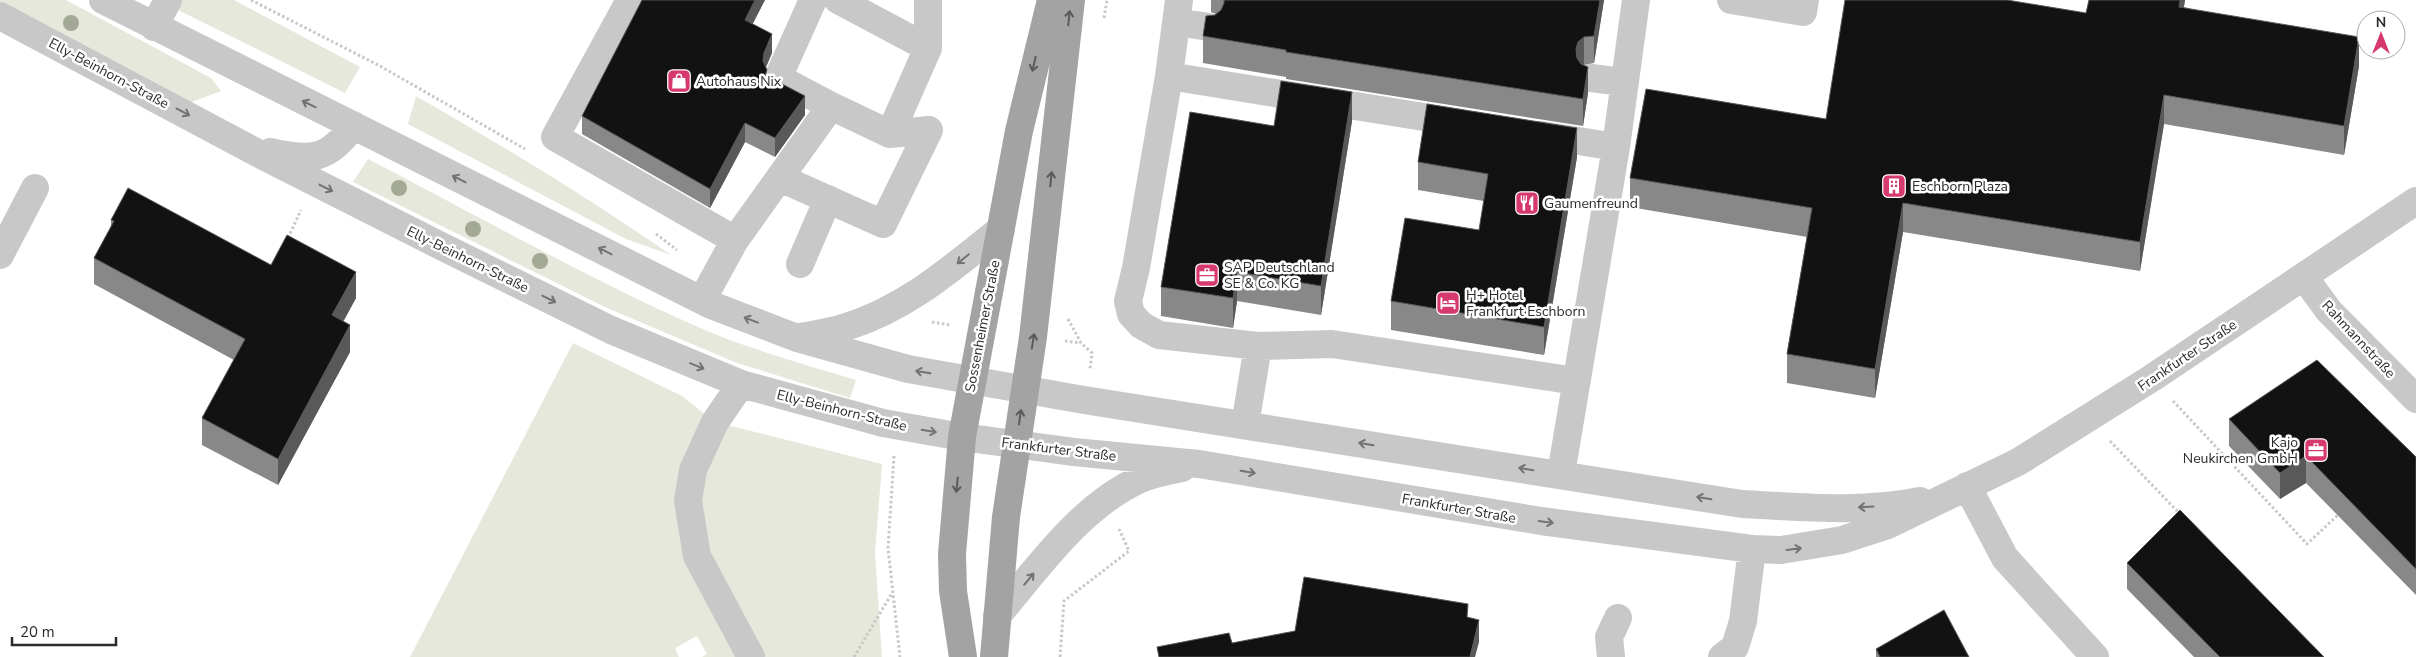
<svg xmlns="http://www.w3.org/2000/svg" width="2416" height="657" viewBox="0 0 2416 657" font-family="'Nunito Sans',sans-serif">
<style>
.green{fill:#e5e8da}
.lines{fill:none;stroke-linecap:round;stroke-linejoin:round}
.path{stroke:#c8c8c8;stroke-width:3;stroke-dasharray:2.5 2.5;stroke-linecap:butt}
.minor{stroke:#c8c8c8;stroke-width:28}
.major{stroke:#a3a3a3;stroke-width:28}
.tree{fill:#a3a994}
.wall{fill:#888}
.shaded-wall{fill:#595959}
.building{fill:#121212;stroke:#595959}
.oneway{stroke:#5b5b5b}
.oneway2{stroke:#727272}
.labels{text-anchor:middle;stroke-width:5;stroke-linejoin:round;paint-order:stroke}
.street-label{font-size:14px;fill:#2b2b2b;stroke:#fff}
.poi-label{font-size:14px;fill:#2b2b2b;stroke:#fff;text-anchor:start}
</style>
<rect width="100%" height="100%" fill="#fff"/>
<!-- green -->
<path class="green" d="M 0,0 L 66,0 L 211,78 L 221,91 L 189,103 L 0,4 Z
M 176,0 L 234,0 L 360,67 L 345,93 L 172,7 Z
M 416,96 C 503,146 589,198 671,255 L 626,239 L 408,124 Z
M 368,159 C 475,214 581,275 691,324 C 744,348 801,363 856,380 L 850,398 L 737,363 L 607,308 L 353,182 Z
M 573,343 L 682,396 L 715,422 L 882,464 L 875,553 L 882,657 L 702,657 L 707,654 L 697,636 L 675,648 L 679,657 L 410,657 Z"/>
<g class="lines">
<!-- path -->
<path class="path" d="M 251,0 L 380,66 L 525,149
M 1104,18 L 1107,0
M 656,234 L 677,250
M 288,238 L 301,210
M 1068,319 L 1081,343 L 1092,353 L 1090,369
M 932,322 L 950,325
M 1065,341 L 1081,343
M 2173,401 L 2307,544 L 2338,515
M 2110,441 L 2180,514
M 894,456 L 888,548 L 900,657
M 854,657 L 892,593
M 1060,657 L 1064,601 L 1129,551 L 1119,529"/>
<!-- minor -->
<path class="minor" d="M 103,0 L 711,305 L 797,338 L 908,369 L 1084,400 L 1742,504 C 1801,507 1862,513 1920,501
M 630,0 L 555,137 L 735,240
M 838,0 L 928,48
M 1179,0 L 1169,76 L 1136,268 L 1128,301 L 1131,314 L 1141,325 L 1159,335 L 1258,346 L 1332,344 L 1576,381
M 1731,0 L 1803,12 L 1805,0
M 0,16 L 269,159 L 443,247 L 611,330 L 741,384 L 883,423 L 962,437 L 1074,452 L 1199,464 L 1541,521 L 1752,549 L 1781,550 L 1842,540 L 1888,525 L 2018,462 L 2152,378 L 2416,201
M 1176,22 L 1209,27
M 154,27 L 168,0
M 1169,76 L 1461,123
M 1591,78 L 1623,82
M 831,106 L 890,134
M 1541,135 L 1616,147
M 270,152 C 309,161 329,161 353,125
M 780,178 L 883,224 L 929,130 L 890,134 L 928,48 L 928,0
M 0,255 L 35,188
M 800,264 L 828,199
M 2304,277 L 2329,311 L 2416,399
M 702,300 L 735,240 L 831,106 L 778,78 L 813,0
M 801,337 C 816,334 832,332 846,327 C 907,308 952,268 1001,229
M 741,384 L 715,422 L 693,470 L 688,501 L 697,556 L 751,657
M 1245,425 L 1258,346
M 1561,474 L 1616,147 L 1636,0
M 1967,486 L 2005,558 L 2095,657
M 997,616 C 1038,568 1079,508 1138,480 C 1151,474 1168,471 1182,468
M 1611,657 L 1609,637 L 1618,618
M 1722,657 L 1735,647 L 1743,621 L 1752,549"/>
<!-- major -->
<path class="major" d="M 963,657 L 953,591 L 952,554 L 962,437 L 1019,131 L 1051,0
M 994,657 L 1006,517 L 1033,337 L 1071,0"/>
</g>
<!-- trees -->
<g class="tree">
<circle cx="71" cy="23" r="8"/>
<circle cx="399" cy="188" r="8"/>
<circle cx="473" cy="229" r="8"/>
<circle cx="540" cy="261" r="8"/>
</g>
<!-- wall -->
<path class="wall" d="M 642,0 L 765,0 L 752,24 L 772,53 L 766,67 L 767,77 L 805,115 L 775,157 L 745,142 L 710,208 L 582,134 L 582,116 Z
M 1211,0 L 1604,0 L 1594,63 L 1584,65 L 1588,93 L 1583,126 L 1286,79 L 1286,77 L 1203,63 L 1203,36 L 1215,15 L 1216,14 L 1211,12 Z
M 2089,0 L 2185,0 L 2184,7 L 2359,66 L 2344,155 L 2164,124 L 2140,271 L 1903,232 L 1875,398 L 1787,383 L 1787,354 L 1807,237 L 1630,207 L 1630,178 L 1826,119 L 2086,13 Z
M 1352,121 L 1321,315 L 1237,301 L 1233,328 L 1161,316 L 1161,287 L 1274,126 Z
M 1577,157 L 1544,355 L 1391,330 L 1391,301 L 1479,230 L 1484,201 L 1418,190 L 1418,162 Z
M 111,220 L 271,265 L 356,298 L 343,322 L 350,352 L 278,485 L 202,445 L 202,418 L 234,360 L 94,284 L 94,258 L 111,227 Z
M 2229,419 L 2416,457 L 2416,595 L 2306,483 L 2280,499 L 2229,446 Z
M 2127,563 L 2324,657 L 2194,657 L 2127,589 Z
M 1876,649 L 1969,657 L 1876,657 Z"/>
<!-- shaded-wall -->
<path class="shaded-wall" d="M 755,0 L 765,0 L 745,39 L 745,20 Z
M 1600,0 L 1604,0 L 1594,63 L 1594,36 Z
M 2180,0 L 2185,0 L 2179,36 L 2179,7 Z
M 772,34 L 772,53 L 764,72 L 763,61 L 764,53 Z
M 1584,37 L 1584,64 L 1578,69 L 1576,49 L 1578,42 Z
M 2359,37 L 2359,66 L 2344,155 L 2344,126 Z
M 1588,67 L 1588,93 L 1583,126 L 1583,99 Z
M 1352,92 L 1352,121 L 1321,315 L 1321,286 Z
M 2164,95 L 2164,124 L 2140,271 L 2140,242 Z
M 805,96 L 805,115 L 775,157 L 775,138 Z
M 745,123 L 745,142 L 710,208 L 710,189 Z
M 1577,128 L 1577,157 L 1544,355 L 1544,327 Z
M 1903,203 L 1903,232 L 1875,398 L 1875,369 Z
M 356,272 L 356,298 L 332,342 L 332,315 Z
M 1237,272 L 1237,301 L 1233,328 L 1233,298 Z
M 350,325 L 350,352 L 278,485 L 278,459 Z
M 2306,456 L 2306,483 L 2280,499 L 2280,473 Z
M 1479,620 L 1479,642 L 1475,657 L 1470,657 Z"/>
<!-- building -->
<path class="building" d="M 642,0 L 755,0 L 745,20 L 772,34 L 764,53 L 763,61 L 767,70 L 765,75 L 805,96 L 775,138 L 745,123 L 710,189 L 582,116 Z
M 1224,0 L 1600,0 L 1594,36 L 1584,37 L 1578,42 L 1576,49 L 1577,58 L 1581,64 L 1588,67 L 1583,99 L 1286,52 L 1286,50 L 1203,36 L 1206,16 L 1215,15 L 1221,10 L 1224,3 Z
M 1845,0 L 2007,0 L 2086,13 L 2089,0 L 2180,0 L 2179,7 L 2359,37 L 2344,126 L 2164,95 L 2140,242 L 1903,203 L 1875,369 L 1787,354 L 1812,208 L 1630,178 L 1646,89 L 1826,119 Z
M 1281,81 L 1352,92 L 1321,286 L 1237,272 L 1233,298 L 1161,287 L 1190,112 L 1274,126 Z
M 1427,104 L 1577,128 L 1544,327 L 1391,301 L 1405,218 L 1479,230 L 1488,174 L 1418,162 Z
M 128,188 L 271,265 L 287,235 L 356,272 L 332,315 L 350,325 L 278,459 L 202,418 L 245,339 L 94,258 L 114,221 L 111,220 Z
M 2317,360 L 2416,457 L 2416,569 L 2306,456 L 2280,473 L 2229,419 Z
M 2180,510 L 2324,657 L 2220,657 L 2127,563 Z
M 1304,577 L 1468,604 L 1467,617 L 1479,620 L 1470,657 L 1159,657 L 1157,647 L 1229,633 L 1232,643 L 1295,631 Z
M 1944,610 L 1969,657 L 1880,657 L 1876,649 Z"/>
<!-- one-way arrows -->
<defs><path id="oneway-shaft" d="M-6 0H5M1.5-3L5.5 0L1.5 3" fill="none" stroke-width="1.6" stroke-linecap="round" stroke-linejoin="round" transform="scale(1.25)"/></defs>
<g class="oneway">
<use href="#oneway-shaft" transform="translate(1069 18) rotate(-84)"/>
<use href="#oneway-shaft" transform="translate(1034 64) rotate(103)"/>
<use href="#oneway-shaft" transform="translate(1051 179) rotate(-84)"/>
<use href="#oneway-shaft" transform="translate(1033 341) rotate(-81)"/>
<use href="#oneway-shaft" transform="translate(1020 417) rotate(-82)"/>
<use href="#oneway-shaft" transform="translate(957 485) rotate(96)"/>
</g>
<g class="oneway2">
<use href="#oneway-shaft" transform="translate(309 104) rotate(-154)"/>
<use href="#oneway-shaft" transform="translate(183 112) rotate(28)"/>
<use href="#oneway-shaft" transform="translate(459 179) rotate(-153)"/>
<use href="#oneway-shaft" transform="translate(326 188) rotate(27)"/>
<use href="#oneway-shaft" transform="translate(605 251) rotate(-153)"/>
<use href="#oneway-shaft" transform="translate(963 259) rotate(141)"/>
<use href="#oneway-shaft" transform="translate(549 299) rotate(26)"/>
<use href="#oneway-shaft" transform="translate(751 320) rotate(-159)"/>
<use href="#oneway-shaft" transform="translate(697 366) rotate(22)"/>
<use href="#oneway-shaft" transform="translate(923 372) rotate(-170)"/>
<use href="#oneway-shaft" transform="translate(929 431) rotate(10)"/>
<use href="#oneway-shaft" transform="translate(1366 444) rotate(-171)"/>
<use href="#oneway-shaft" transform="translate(1526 469) rotate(-171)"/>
<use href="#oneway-shaft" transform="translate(1248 472) rotate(10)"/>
<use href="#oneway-shaft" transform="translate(1704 498) rotate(-171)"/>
<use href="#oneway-shaft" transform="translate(1866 507) rotate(177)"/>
<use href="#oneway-shaft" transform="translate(1546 522) rotate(8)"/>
<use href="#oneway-shaft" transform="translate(1794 549) rotate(-7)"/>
<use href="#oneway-shaft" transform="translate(1029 579) rotate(-50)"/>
</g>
<!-- icons -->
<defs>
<g id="shop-square" transform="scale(1.25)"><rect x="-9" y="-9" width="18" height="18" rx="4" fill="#d63a6d" stroke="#fff"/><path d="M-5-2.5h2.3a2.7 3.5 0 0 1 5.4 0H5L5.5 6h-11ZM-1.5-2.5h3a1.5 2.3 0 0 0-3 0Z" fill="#fff"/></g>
<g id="building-square" transform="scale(1.25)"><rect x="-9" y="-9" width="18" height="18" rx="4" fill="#d63a6d" stroke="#fff"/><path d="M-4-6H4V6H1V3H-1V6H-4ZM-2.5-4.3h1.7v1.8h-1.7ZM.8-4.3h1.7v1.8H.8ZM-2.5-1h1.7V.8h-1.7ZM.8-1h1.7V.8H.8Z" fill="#fff"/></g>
<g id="restaurant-square" transform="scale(1.25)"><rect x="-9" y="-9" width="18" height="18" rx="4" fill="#d63a6d" stroke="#fff"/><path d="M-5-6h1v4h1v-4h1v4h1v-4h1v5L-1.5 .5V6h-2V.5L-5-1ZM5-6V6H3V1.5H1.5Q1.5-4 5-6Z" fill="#fff"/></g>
<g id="office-square" transform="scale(1.25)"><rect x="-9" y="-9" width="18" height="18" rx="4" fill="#d63a6d" stroke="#fff"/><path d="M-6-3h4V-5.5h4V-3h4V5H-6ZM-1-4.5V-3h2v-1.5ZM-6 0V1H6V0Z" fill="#fff"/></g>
<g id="hotel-square" transform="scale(1.25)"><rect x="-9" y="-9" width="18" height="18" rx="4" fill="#d63a6d" stroke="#fff"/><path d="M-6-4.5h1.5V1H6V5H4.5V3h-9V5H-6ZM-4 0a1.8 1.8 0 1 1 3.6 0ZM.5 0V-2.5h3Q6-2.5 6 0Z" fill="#fff"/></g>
</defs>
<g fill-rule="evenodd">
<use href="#shop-square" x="679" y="81"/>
<use href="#building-square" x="1894" y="186"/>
<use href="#restaurant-square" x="1527" y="203"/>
<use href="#office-square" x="1207" y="275"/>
<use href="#hotel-square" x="1448" y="303"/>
<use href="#office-square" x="2316" y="450"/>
</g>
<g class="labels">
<!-- street labels -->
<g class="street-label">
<text transform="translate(109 73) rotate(28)" y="5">Elly-Beinhorn-Straße</text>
<text transform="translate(468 259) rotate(26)" y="5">Elly-Beinhorn-Straße</text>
<text transform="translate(982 326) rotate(-79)" y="5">Sossenheimer Straße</text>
<text transform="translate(2359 339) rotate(47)" y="5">Rahmannstraße</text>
<text transform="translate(2187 355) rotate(-34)" y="5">Frankfurter Straße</text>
<text transform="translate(842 410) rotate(14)" y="5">Elly-Beinhorn-Straße</text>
<text transform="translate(1059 449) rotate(7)" y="5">Frankfurter Straße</text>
<text transform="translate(1459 508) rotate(10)" y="5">Frankfurter Straße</text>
</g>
<!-- poi labels -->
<g class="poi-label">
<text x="696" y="86">Autohaus Nix</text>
<text x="1912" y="191">Eschborn Plaza</text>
<text x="1544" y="208">Gaumenfreund</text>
<text x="1224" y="272">SAP Deutschland<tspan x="1224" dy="16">SE &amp; Co. KG</tspan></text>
<text x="1466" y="300">H+ Hotel<tspan x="1466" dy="16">Frankfurt Eschborn</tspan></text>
<text x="2298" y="447" text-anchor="end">Kajo<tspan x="2298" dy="16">Neukirchen GmbH</tspan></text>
</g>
</g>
<!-- north arrow -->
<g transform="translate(2381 35)"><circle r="24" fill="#ffffff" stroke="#aaaaaa"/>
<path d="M0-4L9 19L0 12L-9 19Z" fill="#d63a6d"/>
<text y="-8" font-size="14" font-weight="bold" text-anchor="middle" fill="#2b2b2b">N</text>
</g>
<!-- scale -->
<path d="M12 637v8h104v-8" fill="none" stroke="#2b2b2b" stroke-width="2.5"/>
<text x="20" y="637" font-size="15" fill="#2b2b2b" stroke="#ffffff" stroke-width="4" paint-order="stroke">20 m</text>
</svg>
